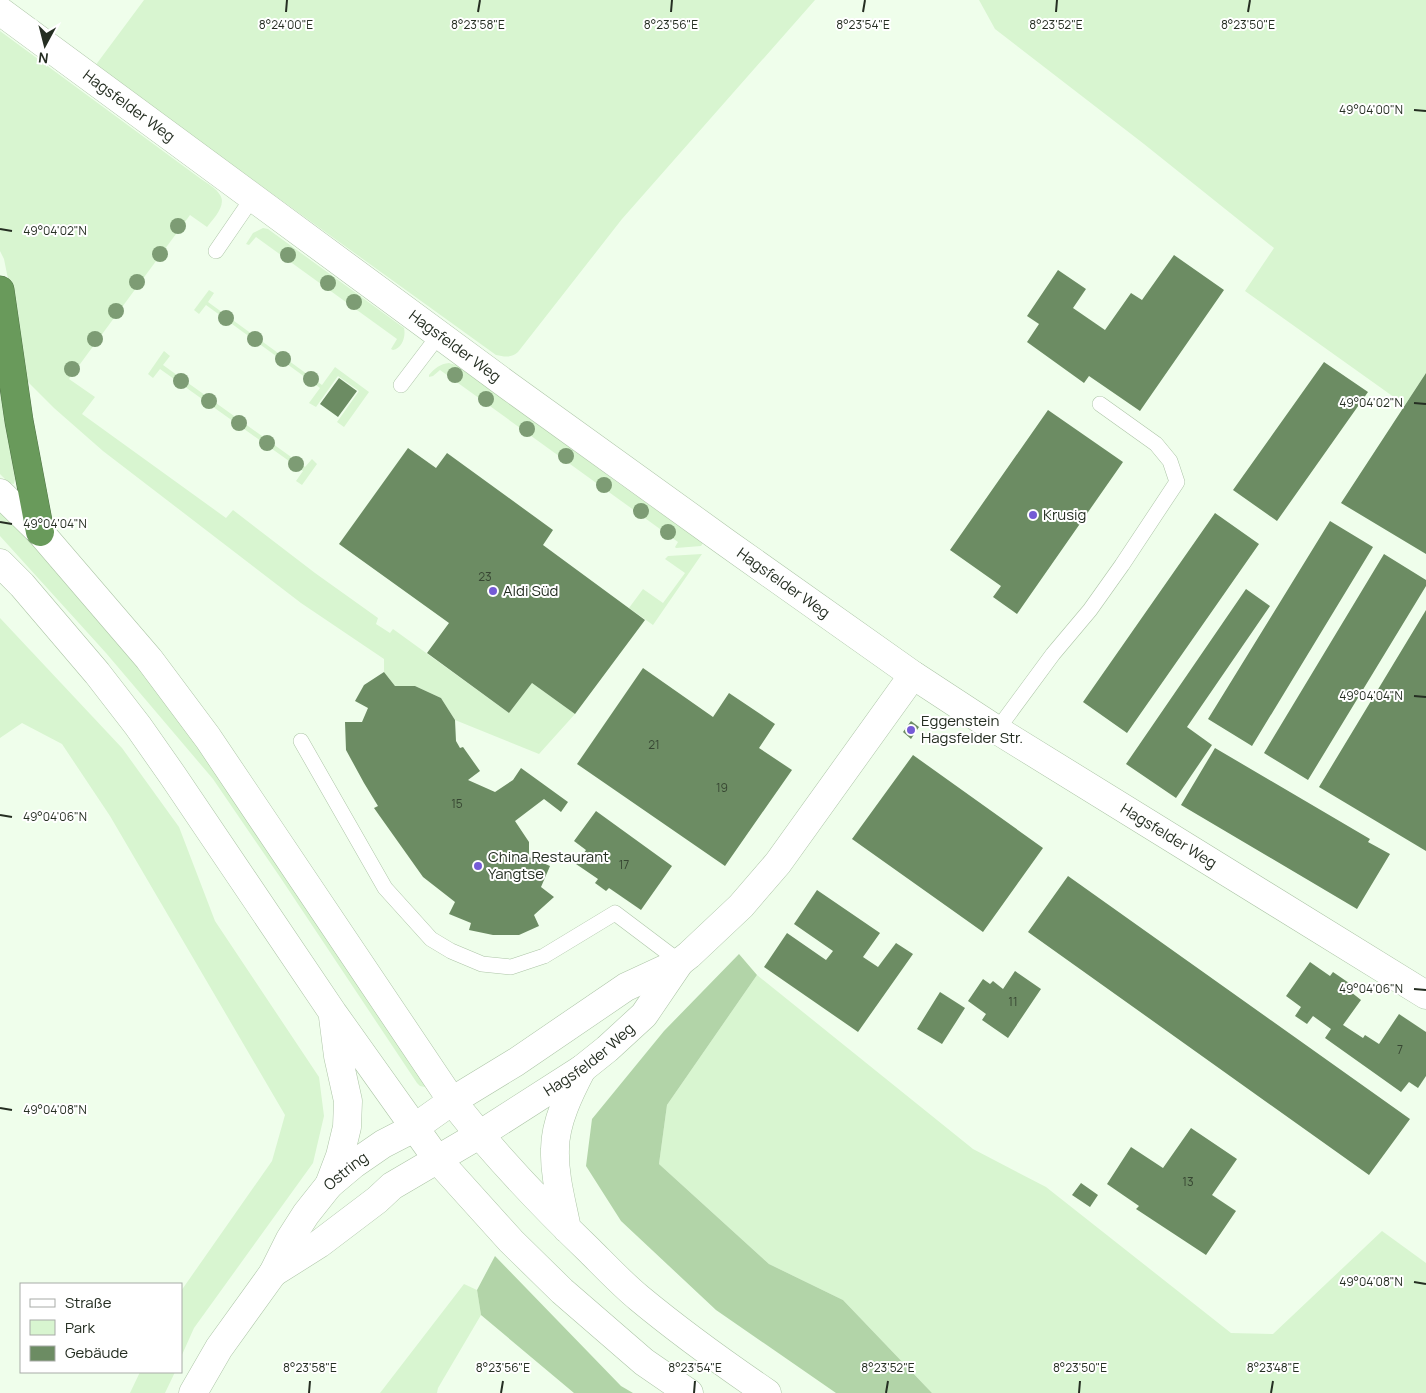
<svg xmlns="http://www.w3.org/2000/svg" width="1426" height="1393" viewBox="0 0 1426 1393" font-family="Manrope,sans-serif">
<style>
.green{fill:#d8f5d0}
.forest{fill:#b2d4a8}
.building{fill:#6c8c63}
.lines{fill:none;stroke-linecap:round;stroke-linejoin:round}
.lane-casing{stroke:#adc5a7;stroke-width:16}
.street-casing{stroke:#adc5a7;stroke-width:29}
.secondary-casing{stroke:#adc5a7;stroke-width:29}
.highway-casing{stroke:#517447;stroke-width:29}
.lane{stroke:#fff;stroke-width:15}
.street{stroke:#fff;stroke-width:28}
.secondary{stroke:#fff;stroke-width:28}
.highway{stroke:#699a5b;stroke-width:28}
.tree{fill:#7d9c74}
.ticks{fill:none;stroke:#252e22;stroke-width:2}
.poi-dot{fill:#755bd5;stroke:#fff;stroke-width:2}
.labels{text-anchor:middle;stroke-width:4;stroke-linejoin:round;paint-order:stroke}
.number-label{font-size:12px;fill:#374632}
.street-label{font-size:15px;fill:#252e22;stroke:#fff}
.poi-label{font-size:15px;fill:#252e22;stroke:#fff;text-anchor:start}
.ticks-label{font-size:12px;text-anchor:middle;fill:#252e22;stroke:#fff;stroke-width:4;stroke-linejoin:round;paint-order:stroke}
</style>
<rect width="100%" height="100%" fill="#effeeb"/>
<!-- green -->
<path class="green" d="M 144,0 L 815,0 L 622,219 L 518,352 C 511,358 505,357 496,355 L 95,66 Z
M 979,0 L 1426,0 L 1426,373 L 1405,405 L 1245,291 L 1274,248 L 1144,144 L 995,29 Z
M 0,31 L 201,179 C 207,183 216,188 220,195 C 227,205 213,219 207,227 L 190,215 L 69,379 L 95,397 L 82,414 L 226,518 L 233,510 L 315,573 L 378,618 L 376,624 L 390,633 L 393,629 L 509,713 L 532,683 L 575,714 L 539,754 L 455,720 L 441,698 L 415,686 L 395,686 L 384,672 L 384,659 L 301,603 L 103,451 L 54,408 L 26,380 L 18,329 L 4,259 L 0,251 Z
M 263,228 L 268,229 L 404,328 C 406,337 402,348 393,350 L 391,349 L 397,339 L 256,237 L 249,245 L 246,244 L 253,233 Z
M 209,290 L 214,293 L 208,302 L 322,385 L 335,367 L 369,392 L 344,427 L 337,422 L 359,391 L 338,376 L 316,407 L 309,403 L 320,388 L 206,305 L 199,314 L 194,310 Z
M 164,351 L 170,356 L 163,365 L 305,467 L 312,459 L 317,464 L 302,485 L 296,481 L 303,471 L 160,369 L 153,378 L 148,374 Z
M 449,363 L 459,366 L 621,485 L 703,543 L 701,546 L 676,548 L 675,547 L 678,542 L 440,370 L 433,376 L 429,377 L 429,375 C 435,368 440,364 449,363 Z
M 0,378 L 15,479 L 14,484 L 9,483 L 0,474 Z
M 0,507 L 159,689 L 426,1085 L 425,1087 L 420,1086 L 417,1083 L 280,877 L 213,779 L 106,653 L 0,536 Z
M 702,554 L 653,625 L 629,608 L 643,589 L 663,603 L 685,573 L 665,559 L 668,556 Z
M 0,618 L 122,748 L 179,827 L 215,921 L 319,1077 L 324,1116 L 313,1163 L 194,1328 L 181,1357 L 181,1291 L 272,1161 L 285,1115 L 110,816 L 62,744 L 22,723 L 0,738 Z
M 757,975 L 973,1149 L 1046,1187 L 1231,1333 L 1273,1334 L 1382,1231 L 1426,1263 L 1426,1393 L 932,1393 L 843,1300 L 769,1264 L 659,1164 L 667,1105 Z
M 464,1284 L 477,1290 L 481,1315 L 438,1388 L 437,1393 L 380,1393 Z
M 140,1372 L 175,1372 L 165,1393 L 130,1393 Z"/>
<!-- forest -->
<path class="forest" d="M 739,954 L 757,975 L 667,1105 L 659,1164 L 769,1264 L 843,1300 L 932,1393 L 836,1393 L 716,1310 L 621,1221 L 586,1166 L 592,1119 L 664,1031 Z
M 495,1256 L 621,1386 L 633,1393 L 574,1393 L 481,1315 L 477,1290 Z"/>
<!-- building -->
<path class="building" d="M 1174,255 L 1224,290 L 1140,411 L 1089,376 L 1084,383 L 1027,342 L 1039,324 L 1027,316 L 1058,270 L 1086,289 L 1073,308 L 1105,330 L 1131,293 L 1142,300 Z
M 1324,362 L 1368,392 L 1277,521 L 1233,490 Z
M 1426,373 L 1426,554 L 1341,503 Z
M 339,378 L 357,391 L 338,417 L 320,404 Z
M 1048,410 L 1123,462 L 1017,614 L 993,597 L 1001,586 L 950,550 Z
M 408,448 L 436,468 L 447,453 L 553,530 L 543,545 L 645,620 L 575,714 L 532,683 L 509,713 L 427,653 L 449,623 L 339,544 Z
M 1215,513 L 1259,544 L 1127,733 L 1083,702 Z
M 1330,521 L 1373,547 L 1252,746 L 1208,719 Z
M 1384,554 L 1426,580 L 1426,586 L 1308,780 L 1264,753 Z
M 1246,589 L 1270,606 L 1187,727 L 1212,745 L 1176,798 L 1126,764 Z
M 1426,610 L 1426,851 L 1319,787 Z
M 643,668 L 713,717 L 729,693 L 775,724 L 759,748 L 792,770 L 725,866 L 577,764 Z
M 384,672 L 395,686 L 415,686 L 441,698 L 455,720 L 456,741 L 460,748 L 463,747 L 480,771 L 468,780 L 495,792 L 513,780 L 521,768 L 568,802 L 561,812 L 544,799 L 515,821 L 529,842 L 529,857 L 550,866 L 541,887 L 554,897 L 534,915 L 539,926 L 519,935 L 493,935 L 469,930 L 471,923 L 449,914 L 455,902 L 423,877 L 374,808 L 378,806 L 364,783 L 346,750 L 345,722 L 362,722 L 368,708 L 355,701 L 364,685 Z
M 911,721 L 919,727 L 911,739 L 903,732 Z
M 1215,748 L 1370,839 L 1368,842 L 1390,854 L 1357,909 L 1181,805 Z
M 913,755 L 1043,848 L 983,932 L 852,839 Z
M 596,811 L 672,866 L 641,910 L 609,888 L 606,891 L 595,883 L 598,879 L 576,864 L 586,850 L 574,841 Z
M 1068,876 L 1410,1119 L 1369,1175 L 1028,932 Z
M 817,890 L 880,933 L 863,957 L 878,967 L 896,943 L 913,954 L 858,1032 L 764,967 L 787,933 L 826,960 L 833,951 L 794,924 Z
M 1310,962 L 1330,976 L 1333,972 L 1349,983 L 1346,988 L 1361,1000 L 1343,1025 L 1363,1038 L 1365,1035 L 1379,1044 L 1399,1014 L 1426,1032 L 1426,1076 L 1418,1088 L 1409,1082 L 1401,1092 L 1325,1038 L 1331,1029 L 1313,1016 L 1307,1024 L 1295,1016 L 1301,1007 L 1286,996 Z
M 1015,971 L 1041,989 L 1008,1038 L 982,1020 L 986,1014 L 968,1001 L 983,979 L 990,984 L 993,981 L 1003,989 Z
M 940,992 L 965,1008 L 942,1044 L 917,1029 Z
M 1191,1128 L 1237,1159 L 1212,1195 L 1236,1211 L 1206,1255 L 1136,1209 L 1139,1206 L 1107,1184 L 1131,1147 L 1163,1168 Z
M 1081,1183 L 1098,1195 L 1090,1207 L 1072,1195 Z"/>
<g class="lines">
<!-- lane casing -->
<g class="lane-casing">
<path id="lane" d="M 216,251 L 253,197
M 401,385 L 439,335
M 997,730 L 1053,654 L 1090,610 L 1122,565 L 1177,482 L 1170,461 L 1156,444 L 1100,404
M 301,741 L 385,888 L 431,939 L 451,951 L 482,964 L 511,967 L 544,956 L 615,913 L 680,962"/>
</g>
<!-- street casing -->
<g class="street-casing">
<g id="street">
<path id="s1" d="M 0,11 L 510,387 L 728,544 L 913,675 L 997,730 L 1426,995"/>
<path id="s2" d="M 273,1273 L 319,1244 L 377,1200 L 392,1186 L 479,1135 L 582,1069 L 607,1049 L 644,1015 L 680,962"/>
<path id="s3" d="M 193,1393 L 219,1348 L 273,1273 L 290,1239 L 306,1214 L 329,1185 L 354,1164 L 383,1144 L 414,1128 L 452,1101 L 516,1062 L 626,987 L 680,962 L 689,955 L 741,906 L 778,863 L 913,675"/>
</g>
</g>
<!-- secondary casing -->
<g class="secondary-casing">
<path id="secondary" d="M 0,493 L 40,532 L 149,659 L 208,738 L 452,1101 C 494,1154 541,1204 590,1251 C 606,1267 622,1284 639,1298 C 680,1332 723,1363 767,1393
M 0,563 L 22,585 L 97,673 L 138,726 L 173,776 L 333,1013 L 437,1159 L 511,1241 L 562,1291 L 644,1362 L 689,1393
M 329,1185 L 340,1156 L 347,1127 L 348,1101 L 338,1056 L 333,1017
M 567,1229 C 562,1203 554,1176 555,1149 C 555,1122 570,1092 582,1069"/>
</g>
<!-- highway casing -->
<g class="highway-casing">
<path id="highway" d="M 0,290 L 19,421 L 40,532"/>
</g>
<!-- lane -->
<use href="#lane" class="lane"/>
<!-- street -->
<use href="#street" class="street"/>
<!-- secondary -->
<use href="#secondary" class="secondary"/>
<!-- highway -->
<use href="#highway" class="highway"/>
</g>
<!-- trees -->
<g class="tree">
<circle cx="178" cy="226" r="8"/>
<circle cx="160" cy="254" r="8"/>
<circle cx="288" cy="255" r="8"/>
<circle cx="137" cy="282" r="8"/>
<circle cx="328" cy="283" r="8"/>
<circle cx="354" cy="302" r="8"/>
<circle cx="116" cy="311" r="8"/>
<circle cx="226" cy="318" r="8"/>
<circle cx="95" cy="339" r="8"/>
<circle cx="255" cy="339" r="8"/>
<circle cx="283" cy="359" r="8"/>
<circle cx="72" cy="369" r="8"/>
<circle cx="455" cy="375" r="8"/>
<circle cx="311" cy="379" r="8"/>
<circle cx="181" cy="381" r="8"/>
<circle cx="486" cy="399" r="8"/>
<circle cx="209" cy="401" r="8"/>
<circle cx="239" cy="423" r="8"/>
<circle cx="527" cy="429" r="8"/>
<circle cx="267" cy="443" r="8"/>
<circle cx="566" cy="456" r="8"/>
<circle cx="296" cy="464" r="8"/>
<circle cx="604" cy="485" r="8"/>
<circle cx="641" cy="511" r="8"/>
<circle cx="668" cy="532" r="8"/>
</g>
<!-- ticks -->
<path class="ticks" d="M 286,12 L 287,0M 478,12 L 480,0M 671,12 L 672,0M 863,12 L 865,0M 1056,12 L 1057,0M 1248,12 L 1250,0M 1414,110 L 1426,111M 0,229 L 12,231M 1414,403 L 1426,404M 0,522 L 12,524M 1414,696 L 1426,697M 0,815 L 12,817M 1414,989 L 1426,990M 0,1108 L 12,1110M 1414,1282 L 1426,1284M 309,1393 L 310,1381M 501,1393 L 503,1381M 694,1393 L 695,1381M 886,1393 L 888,1381M 1079,1393 L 1080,1381M 1271,1393 L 1273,1381"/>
<!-- markers -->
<g class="poi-dot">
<circle cx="1033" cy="515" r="5"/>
<circle cx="493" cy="591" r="5"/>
<circle cx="911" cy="730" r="5"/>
<circle cx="478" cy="866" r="5"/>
</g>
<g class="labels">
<!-- number labels -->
<g class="number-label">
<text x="485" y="581">23</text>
<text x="654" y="749">21</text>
<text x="722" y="792">19</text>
<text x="457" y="808">15</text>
<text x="624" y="869">17</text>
<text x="1013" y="1006">11</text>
<text x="1400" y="1054">7</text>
<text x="1188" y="1186">13</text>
</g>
<!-- street labels -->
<g class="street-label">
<text dy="5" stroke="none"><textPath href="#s1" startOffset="160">Hagsfelder Weg</textPath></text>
<text dy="5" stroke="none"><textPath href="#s1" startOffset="565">Hagsfelder Weg</textPath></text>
<text dy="5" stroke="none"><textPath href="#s1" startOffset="970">Hagsfelder Weg</textPath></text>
<text dy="5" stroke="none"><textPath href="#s1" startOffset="1431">Hagsfelder Weg</textPath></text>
<text dy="5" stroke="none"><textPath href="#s2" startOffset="382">Hagsfelder Weg</textPath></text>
<text dy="5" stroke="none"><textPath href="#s3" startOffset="271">Ostring</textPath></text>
</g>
<!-- poi labels -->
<g class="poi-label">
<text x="1043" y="520">Krusig</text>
<text x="503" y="596">Aldi Süd</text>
<text x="921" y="726">Eggenstein<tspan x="921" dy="17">Hagsfelder Str.</tspan></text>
<text x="488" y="862">China Restaurant<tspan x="488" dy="17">Yangtse</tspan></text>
</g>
</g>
<g class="ticks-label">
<text x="286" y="29">8°24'00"E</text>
<text x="478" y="29">8°23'58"E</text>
<text x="671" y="29">8°23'56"E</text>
<text x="863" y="29">8°23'54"E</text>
<text x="1056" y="29">8°23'52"E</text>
<text x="1248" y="29">8°23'50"E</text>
<text x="1371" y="114">49°04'00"N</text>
<text x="55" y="235">49°04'02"N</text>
<text x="1371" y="407">49°04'02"N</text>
<text x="55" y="528">49°04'04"N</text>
<text x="1371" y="700">49°04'04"N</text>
<text x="55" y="821">49°04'06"N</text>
<text x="1371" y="993">49°04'06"N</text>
<text x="55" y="1114">49°04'08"N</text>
<text x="1371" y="1286">49°04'08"N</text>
<text x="310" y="1372">8°23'58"E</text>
<text x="503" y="1372">8°23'56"E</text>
<text x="695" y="1372">8°23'54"E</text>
<text x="888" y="1372">8°23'52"E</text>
<text x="1080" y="1372">8°23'50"E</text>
<text x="1273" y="1372">8°23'48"E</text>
</g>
<!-- legend -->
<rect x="20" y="1283" width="162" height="90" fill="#ffffff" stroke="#a8aba7"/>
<rect x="30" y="1299" width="25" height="8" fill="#ffffff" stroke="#a8aba7"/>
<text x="65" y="1308" font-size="15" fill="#252e22">Straße</text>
<rect x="30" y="1320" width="25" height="15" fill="#d8f5d0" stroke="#a8aba7"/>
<text x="65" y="1333" font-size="15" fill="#252e22">Park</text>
<rect x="30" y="1346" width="25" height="15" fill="#6c8c63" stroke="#a8aba7"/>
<text x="65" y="1358" font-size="15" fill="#252e22">Gebäude</text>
<!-- north arrow -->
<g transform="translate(45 45) rotate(187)" stroke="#ffffff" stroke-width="4" paint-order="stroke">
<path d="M0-4L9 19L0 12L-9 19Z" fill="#252e22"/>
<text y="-8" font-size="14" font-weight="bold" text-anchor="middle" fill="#252e22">N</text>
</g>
</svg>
